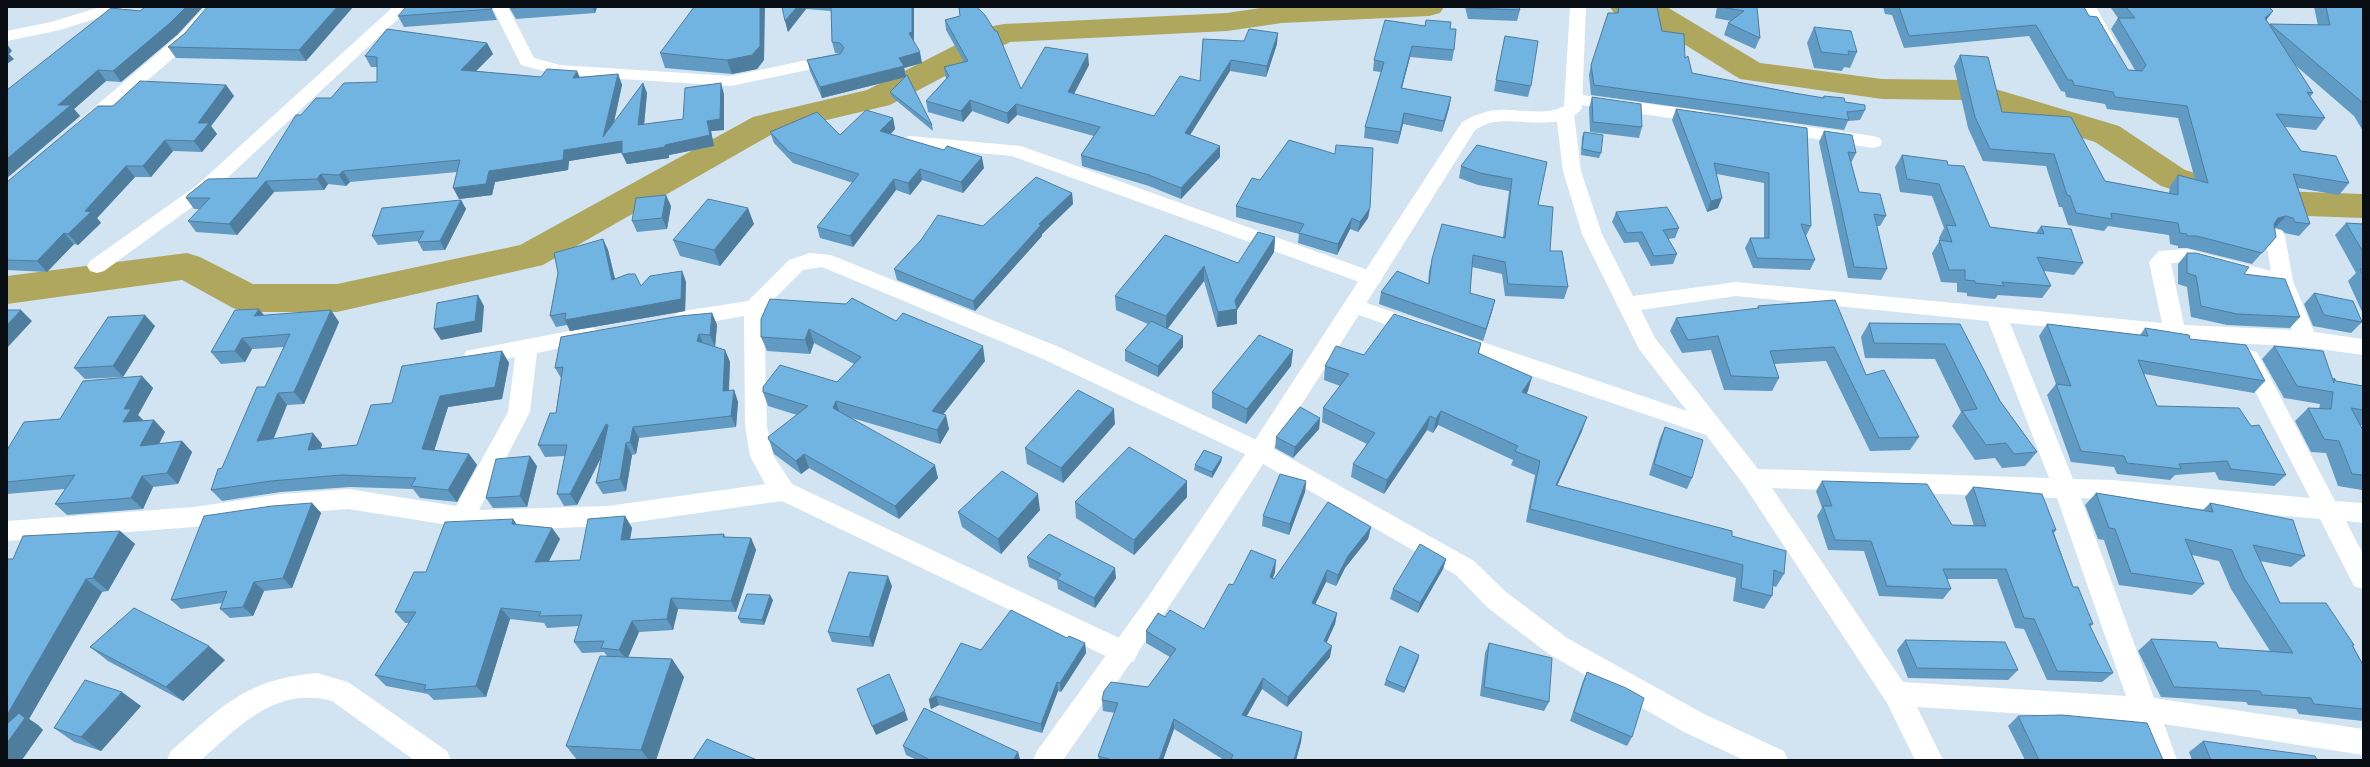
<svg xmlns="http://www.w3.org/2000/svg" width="2370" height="767" viewBox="0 0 2370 767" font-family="Figtree,sans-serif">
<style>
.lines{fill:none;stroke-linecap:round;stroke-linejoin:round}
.river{fill:#b0a75e;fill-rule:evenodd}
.minor{fill:#fff;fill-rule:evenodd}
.tertiary{fill:#fff;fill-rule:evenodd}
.wall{fill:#619ac2}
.shaded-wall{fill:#4f7d9e}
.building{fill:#71b3e1;stroke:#4f7d9e}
</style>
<rect width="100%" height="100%" fill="#d2e4f2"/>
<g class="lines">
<!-- river -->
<path class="river" d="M 1267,7 L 1444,7 L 1440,13 L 1429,16 L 1282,23 L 1227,31 L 1010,42 L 890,105 L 776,132 L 543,265 L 337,312 L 247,312 L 233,308 L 182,280 L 7,304 L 7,276 L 187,253 L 200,257 L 253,284 L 337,284 L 520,245 L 753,117 L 867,90 L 993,26 L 1004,24 L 1227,13 Z
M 1610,7 L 1667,7 L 1760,63 L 1882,79 L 1963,80 L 1975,83 L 2119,126 L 2185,170 L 2251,190 L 2363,194 L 2363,218 L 2249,214 L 2236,210 L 2161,186 L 2095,142 L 1961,100 L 1882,99 L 1740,79 L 1642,18 L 1614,13 Z"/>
<!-- minor -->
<path class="minor" d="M 100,7 L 125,7 L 123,10 L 60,30 L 7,41 L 7,31 L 51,22 Z
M 205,7 L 222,7 L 191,43 L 89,130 L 77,130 L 74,126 L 77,122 L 179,35 Z
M 393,7 L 411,7 L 210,194 L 104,271 L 97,273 L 90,271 L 87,266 L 90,261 L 196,186 Z
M 492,7 L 508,7 L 534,58 L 560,65 L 731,76 L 836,54 L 842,55 L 845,59 L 842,63 L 836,64 L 731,86 L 559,75 L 521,65 Z
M 2080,7 L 2096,7 L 2116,43 L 2114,47 L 2102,47 Z
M 1574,94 L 1703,111 L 1709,113 L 1712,117 L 1709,121 L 1703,123 L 1568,103 L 1565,99 L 1568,95 Z
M 1565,108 L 1571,110 L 1574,114 L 1581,171 L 1602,234 L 1633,296 L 1736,282 L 2162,323 L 2149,262 L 2159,251 L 2187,249 L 2271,271 L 2265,236 L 2268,231 L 2275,229 L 2282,231 L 2285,236 L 2293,281 L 2314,332 L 2363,339 L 2363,355 L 2306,347 L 2175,340 L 2010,323 L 2073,479 L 2112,480 L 2310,498 L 2238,358 L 2241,352 L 2249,350 L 2257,352 L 2335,501 L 2363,503 L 2363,523 L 2346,521 L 2363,554 L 2363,589 L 2354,586 L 2320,519 L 2081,498 L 2154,698 L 2363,729 L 2363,755 L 2164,724 L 2177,760 L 2149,760 L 2135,721 L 1917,707 L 1943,760 L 1915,760 L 1887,703 L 1744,485 L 1706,435 L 1445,346 L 1442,340 L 1445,334 L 1453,332 L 1687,411 L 1639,349 L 1582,234 L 1563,171 L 1556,114 L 1559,110 ZM 2171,263 L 2187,263 L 2275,286 L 2292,330 L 2184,325 ZM 1736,296 L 1988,321 L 2049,478 L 1758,469 L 1655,338 L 1641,310 ZM 1772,488 L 2057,498 L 2126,696 L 1903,682 Z
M 1777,122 L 1873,136 L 1880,138 L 1882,142 L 1880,146 L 1873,148 L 1771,132 L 1768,128 L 1771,124 Z
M 910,136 L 1021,146 L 1379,274 L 1382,279 L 1379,284 L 1372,286 L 1365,284 L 1012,156 L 903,146 L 901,142 L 903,138 Z
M 810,253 L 831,255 L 1059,347 L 1267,445 L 1474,561 L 1506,592 L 1567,638 L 1704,714 L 1784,751 L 1788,760 L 1744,760 L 1684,732 L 1549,654 L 1488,608 L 1456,575 L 1251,457 L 1043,359 L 822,267 L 803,270 L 764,309 L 767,426 L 773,455 L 792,484 L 1134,645 L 1138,653 L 1134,661 L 1125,665 L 1116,661 L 782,501 L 608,526 L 486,531 L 348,509 L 281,514 L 194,527 L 7,541 L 7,521 L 194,507 L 281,494 L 348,489 L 456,506 L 508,412 L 515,357 L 474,365 L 466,363 L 463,357 L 466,351 L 590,327 L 598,330 L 601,335 L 598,340 L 537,353 L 530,412 L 479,510 L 608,506 L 765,484 L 750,456 L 745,426 L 744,316 L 683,327 L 676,324 L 672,319 L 676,314 L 683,311 L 748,301 L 789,260 Z
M 1355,299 L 1425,323 L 1429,328 L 1425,333 L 1418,336 L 1348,311 L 1345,306 L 1348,301 Z"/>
<!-- tertiary -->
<path class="tertiary" d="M 1570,7 L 1586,7 L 1582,108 C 1566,132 1519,118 1495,122 C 1487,123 1482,126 1475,130 C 1342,343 1208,555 1063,760 L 1033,760 L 1037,751 L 1148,597 L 1255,440 L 1462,122 C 1473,116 1484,111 1497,110 C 1519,108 1544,117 1564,106 Z
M 317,673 L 348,682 L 447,751 L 451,760 L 414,760 L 332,701 C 276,686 239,726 201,760 L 167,760 L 171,751 C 222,706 246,679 317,673 Z"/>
</g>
<!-- wall -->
<path class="wall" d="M 353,7 L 306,61 L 176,58 L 168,47 Z
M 491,7 L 497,20 L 404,27 L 398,16 Z
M 509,7 L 597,7 L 595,13 L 516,19 Z
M 782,7 L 914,7 L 914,42 L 922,63 L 904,68 L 906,76 L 932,125 L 933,131 L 892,97 L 890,92 L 905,77 L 822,98 L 810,71 L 807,60 L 840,53 L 835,53 L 832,42 L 831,11 L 806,9 L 788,32 Z
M 1465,7 L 1519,7 L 1520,10 L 1517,21 L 1468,19 Z
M 1618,7 L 1657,7 L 1662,31 L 1685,58 L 1692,73 L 1794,93 L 1822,98 L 1824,96 L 1845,102 L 1865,110 L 1860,120 L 1848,121 L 1844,130 L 1591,95 L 1589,75 L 1591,65 L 1617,13 Z
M 1717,7 L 1757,7 L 1760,38 L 1755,49 L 1724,35 L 1728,23 L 1731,21 L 1715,18 Z
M 1883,7 L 2084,7 L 2089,16 L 2128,70 L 2135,70 L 2111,29 L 2118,18 L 2111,8 L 2112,7 L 2269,7 L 2273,11 L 2266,20 L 2270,25 L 2270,24 L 2318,25 L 2314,7 L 2363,7 L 2363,131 L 2354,116 L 2295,65 L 2313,93 L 2310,97 L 2325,118 L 2316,130 L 2285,127 L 2301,151 L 2349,183 L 2339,195 L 2298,188 L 2310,224 L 2299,236 L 2285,233 L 2282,230 L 2275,228 L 2274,228 L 2276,237 L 2252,264 L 2187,248 L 2178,248 L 2178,246 L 2170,244 L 2169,235 L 2108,226 L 2104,231 L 2068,225 L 2062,207 L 2059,207 L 2046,166 L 1983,161 L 1968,128 L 1954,66 L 1960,55 L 2002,112 L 2105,181 L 2169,193 L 2170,186 L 2178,175 L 2195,179 L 2178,118 L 2107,109 L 2105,104 L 2066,97 L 2065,92 L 2061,91 L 2029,36 L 1904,48 L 1892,15 L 1885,14 Z
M 140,11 L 178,34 L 121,82 L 106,81 L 74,109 L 80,116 L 7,178 Z
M 960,16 L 1021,89 L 1089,65 L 1074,94 L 1154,116 L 1200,81 L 1203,39 L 1277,44 L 1266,77 L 1230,71 L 1190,135 L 1220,157 L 1181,199 L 1149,186 L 1082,166 L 1081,155 L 1094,136 L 1017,115 L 1008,124 L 972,111 L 963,122 L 928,112 L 926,101 L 946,79 L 944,67 L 964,62 L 946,30 L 945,20 Z
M 1426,20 L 1450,29 L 1454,50 L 1452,61 L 1410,57 L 1402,88 L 1451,97 L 1449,108 L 1442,132 L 1403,124 L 1398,144 L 1364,138 L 1365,127 L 1381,72 L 1373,71 L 1374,60 L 1425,26 Z
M 1814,27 L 1857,52 L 1850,68 L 1844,67 L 1842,71 L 1814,68 L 1807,43 Z
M 1505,36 L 1531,86 L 1528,97 L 1494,91 Z
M 487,43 L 493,54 L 476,71 L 541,77 L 580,77 L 618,74 L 622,85 L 614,123 L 643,83 L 647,93 L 644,125 L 683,119 L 724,94 L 724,130 L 711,131 L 714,146 L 669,155 L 669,158 L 627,164 L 622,152 L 569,161 L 568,170 L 495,182 L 492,195 L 459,199 L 457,172 L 350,182 L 346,186 L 328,184 L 324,190 L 274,192 L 237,235 L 196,232 L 188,221 L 200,209 L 194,209 L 186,198 L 257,178 L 301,115 L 331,98 L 377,82 L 377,67 L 371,67 L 365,56 Z
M 660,53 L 764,60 L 757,69 L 732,74 L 665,68 Z
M 226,85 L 234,96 L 211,126 L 217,134 L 202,152 L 173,151 L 151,177 L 135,177 L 97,218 L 101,223 L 78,245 L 74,244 L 47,272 L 7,270 L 7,182 L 113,106 Z
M 1592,97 L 1642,127 L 1639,138 L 1590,132 L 1589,108 Z
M 1676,109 L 1807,128 L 1811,226 L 1806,236 L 1815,260 L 1810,270 L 1753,268 L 1745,248 L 1750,238 L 1764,238 L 1764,183 L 1717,174 L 1718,208 L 1707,212 L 1672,120 Z
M 893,118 L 895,129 L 891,134 L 984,168 L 963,193 L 922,180 L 910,195 L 896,190 L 853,247 L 820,238 L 817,227 L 853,183 L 793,163 L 774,143 L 770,132 L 840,135 Z
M 1824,131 L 1856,153 L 1851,163 L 1859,192 L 1886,216 L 1880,226 L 1877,226 L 1887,269 L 1881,280 L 1848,278 L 1819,142 Z
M 1584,132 L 1601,153 L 1599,158 L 1581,155 L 1582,137 Z
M 1477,145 L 1538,205 L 1550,251 L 1568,287 L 1564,299 L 1505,296 L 1502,274 L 1472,267 L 1470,293 L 1495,300 L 1483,341 L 1379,304 L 1381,292 L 1428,284 L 1429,271 L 1432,259 L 1503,237 L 1509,191 L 1478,185 L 1459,178 L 1461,166 Z
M 1902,155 L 1948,165 L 1990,227 L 2036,233 L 2041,226 L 2083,263 L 2074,275 L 2044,271 L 2051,286 L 2042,298 L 1998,295 L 1995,299 L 1967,296 L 1967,293 L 1957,292 L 1957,283 L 1941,282 L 1932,253 L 1940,240 L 1939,238 L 1944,228 L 1932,196 L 1900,192 L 1895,167 Z
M 1072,193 L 1073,204 L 1042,234 L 1042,236 L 975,311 L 897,280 L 894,269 L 983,226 Z
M 461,200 L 466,209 L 445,250 L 423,251 L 418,242 L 418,241 L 378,245 L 372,236 Z
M 671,206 L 667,229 L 637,232 L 632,221 Z
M 1236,206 L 1370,208 L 1368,218 L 1358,232 L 1350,229 L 1337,255 L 1298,243 L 1299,234 L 1236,217 Z
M 1616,212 L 1679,228 L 1675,238 L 1668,239 L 1677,254 L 1673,264 L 1651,266 L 1638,242 L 1624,243 L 1612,222 Z
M 2346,223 L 2363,224 L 2363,314 L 2348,281 L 2356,273 L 2335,235 Z
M 754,224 L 720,266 L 680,256 L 673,240 Z
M 1165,235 L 1238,263 L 1275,237 L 1274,252 L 1237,310 L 1237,324 L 1217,327 L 1204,281 L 1167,329 L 1183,336 L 1183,347 L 1158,377 L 1125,361 L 1125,350 L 1148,324 L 1116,310 L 1115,296 Z
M 603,239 L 608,250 L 615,279 L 641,286 L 682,271 L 686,282 L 685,311 L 570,331 L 567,325 L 556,327 L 550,316 Z
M 2187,253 L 2244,274 L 2300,317 L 2290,328 L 2227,325 L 2191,317 L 2187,287 L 2178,284 L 2178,264 Z
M 2314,293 L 2362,322 L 2351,333 L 2313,326 L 2304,304 Z
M 1835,300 L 1866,375 L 1919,437 L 1910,450 L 1870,451 L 1826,361 L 1774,364 L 1779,378 L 1772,391 L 1724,390 L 1711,350 L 1682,353 L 1670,331 L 1676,318 L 1757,309 L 1758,306 Z
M 712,313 L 717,325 L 715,347 L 725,350 L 730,362 L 729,391 L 734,390 L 738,402 L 736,427 L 639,438 L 636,454 L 632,455 L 626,491 L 603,494 L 596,483 L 601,458 L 577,505 L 564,506 L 557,494 L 565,456 L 545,457 L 538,445 L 556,413 L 561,378 L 555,368 Z
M 264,316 L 339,322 L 304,404 L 287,405 L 273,439 L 322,444 L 321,449 L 357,445 L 392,403 L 502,351 L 509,363 L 502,399 L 448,407 L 434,450 L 469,454 L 477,465 L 457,502 L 420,498 L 413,489 L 350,487 L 281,492 L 222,501 L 211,490 L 222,468 L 265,387 L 284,347 L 252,349 L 245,362 L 221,364 L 211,352 Z
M 761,319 L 896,321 L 985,361 L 943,414 L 949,429 L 940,444 L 852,418 L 938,478 L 899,519 L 809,468 L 801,474 L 774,454 L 769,440 L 797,415 L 768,406 L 763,392 L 837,382 L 854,364 L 814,343 L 810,354 L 767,351 L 761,337 Z
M 1869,323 L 1960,324 L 2000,401 L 2037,452 L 2025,466 L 2002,468 L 1995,458 L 1975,460 L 1952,426 L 1961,412 L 1935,359 L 1865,358 L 1861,337 Z
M 2047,324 L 2140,335 L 2145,328 L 2190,339 L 2265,381 L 2254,393 L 2144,374 L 2157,406 L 2251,426 L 2286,475 L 2274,486 L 2219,480 L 2215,472 L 2175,475 L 2170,480 L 2117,474 L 2114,467 L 2071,462 L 2047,395 L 2056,384 L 2039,336 Z
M 155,326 L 123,377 L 85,379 L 74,368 Z
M 1481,343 L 1479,353 L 1528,391 L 1526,394 L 1582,431 L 1557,486 L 1732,536 L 1784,574 L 1776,587 L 1773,586 L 1772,596 L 1764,609 L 1733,601 L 1736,578 L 1526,522 L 1535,475 L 1511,465 L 1513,460 L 1438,425 L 1433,433 L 1427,430 L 1384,494 L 1351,477 L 1353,464 L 1367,444 L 1322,422 L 1323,408 L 1340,386 L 1324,380 L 1325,366 L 1364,355 Z
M 2274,346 L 2333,380 L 2334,378 L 2336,381 L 2363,386 L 2363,425 L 2360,425 L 2363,430 L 2363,492 L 2362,490 L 2338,486 L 2326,453 L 2311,452 L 2295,421 L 2308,408 L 2319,409 L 2320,404 L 2284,398 L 2262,359 Z
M 1293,350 L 1291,366 L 1246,424 L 1212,408 L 1212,392 Z
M 142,376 L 153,388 L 138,415 L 143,420 L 142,421 L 154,420 L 165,432 L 159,444 L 182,441 L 192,452 L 178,484 L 153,487 L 143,509 L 67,515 L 55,504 L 65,489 L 7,494 L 7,450 L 60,419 Z
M 1320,418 L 1319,429 L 1293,458 L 1275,448 L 1276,437 Z
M 1115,424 L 1063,483 L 1027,464 L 1025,448 Z
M 1665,427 L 1692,478 L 1687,489 L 1649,475 L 1660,438 Z
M 1222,457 L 1221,462 L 1212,478 L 1194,470 L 1195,465 Z
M 537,466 L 527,507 L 493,508 L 486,498 Z
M 1306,481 L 1305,492 L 1289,535 L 1262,526 L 1263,516 Z
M 1822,481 L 1952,525 L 1974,526 L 1965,497 L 1973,487 L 2056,530 L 2054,533 L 2073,587 L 2093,624 L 2090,627 L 2113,673 L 2102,682 L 2047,680 L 2024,629 L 2015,628 L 1997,579 L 1947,579 L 1951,589 L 1943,599 L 1879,596 L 1864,551 L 1828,550 L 1817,516 L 1822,508 L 1816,491 Z
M 2096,493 L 2203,510 L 2210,503 L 2305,556 L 2291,567 L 2260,561 L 2280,603 L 2354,645 L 2353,646 L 2363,665 L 2363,721 L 2299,714 L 2296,709 L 2248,705 L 2246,702 L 2161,697 L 2138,651 L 2151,639 L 2219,648 L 2270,651 L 2231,589 L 2219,561 L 2192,555 L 2204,584 L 2192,595 L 2119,585 L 2104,540 L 2098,539 L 2085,505 Z
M 1187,497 L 1134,555 L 1076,518 L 1075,502 Z
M 312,503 L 321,513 L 292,588 L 264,591 L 253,616 L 230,618 L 220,609 L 222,603 L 181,609 L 171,600 Z
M 1040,510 L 1001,554 L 962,527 L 958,512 Z
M 625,516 L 632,528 L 630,539 L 724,534 L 725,537 L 751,538 L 756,550 L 736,612 L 678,609 L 673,630 L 639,632 L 628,657 L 672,659 L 684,677 L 656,760 L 577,760 L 566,746 L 607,656 L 604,652 L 582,653 L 574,642 L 579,626 L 547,628 L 544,623 L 510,619 L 486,697 L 434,700 L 428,694 L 386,686 L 375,675 L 409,623 L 405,623 L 395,612 L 426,572 L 513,519 L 517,525 L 552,528 L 560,539 L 549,561 L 580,560 Z
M 1371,527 L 1368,539 L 1345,568 L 1336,586 L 1326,582 L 1315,604 L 1337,613 L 1335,624 L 1327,642 L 1330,657 L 1287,707 L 1262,689 L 1247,716 L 1302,732 L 1301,742 L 1296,760 L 1224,760 L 1174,729 L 1163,760 L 1099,760 L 1098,756 L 1115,713 L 1103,711 L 1102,700 L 1148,687 L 1170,657 L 1146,643 L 1146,631 L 1165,617 L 1204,629 L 1233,585 L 1275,572 L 1273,578 L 1274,579 Z
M 120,531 L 135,544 L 108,591 L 102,592 L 29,719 L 38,725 L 43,730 L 7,760 L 7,559 L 13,559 Z
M 1027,557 L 1116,578 L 1095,608 L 1058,589 L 1057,581 L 1029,567 Z
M 1446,559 L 1443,569 L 1418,613 L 1390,599 L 1393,589 Z
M 892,586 L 873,647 L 832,642 L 828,632 Z
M 773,600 L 764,625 L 741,623 L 738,618 Z
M 1067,638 L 1085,643 L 1086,653 L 1061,692 L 1058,691 L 1042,733 L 939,705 L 931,709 L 929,700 L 981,650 Z
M 1905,640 L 2018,670 L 2008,680 L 1908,678 L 1897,650 Z
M 1489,643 L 1549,702 L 1544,711 L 1480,696 L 1485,653 Z
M 90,647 L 225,660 L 183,701 L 108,661 Z
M 1419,655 L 1418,660 L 1404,693 L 1384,685 L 1386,680 Z
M 1587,672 L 1632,737 L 1627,746 L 1570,721 L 1583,681 Z
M 141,706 L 101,751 L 74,742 L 54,728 Z
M 2018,716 L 2163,760 L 2025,760 L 2008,726 Z
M 2203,741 L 2317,760 L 2192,760 L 2189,752 Z
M 903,746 L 1018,752 L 1020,760 L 917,760 L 906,755 Z"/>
<!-- shaded-wall -->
<path class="shaded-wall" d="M 186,7 L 203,7 L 178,34 L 121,82 L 113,71 Z
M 337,7 L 353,7 L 306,61 L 299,50 Z
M 592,7 L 597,7 L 595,13 Z
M 760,7 L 765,7 L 764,60 L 757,69 L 732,74 L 727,60 Z
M 797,7 L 806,7 L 806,9 L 788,32 L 785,21 Z
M 912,7 L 914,7 L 914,43 L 909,33 Z
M 2273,11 L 2264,23 L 2265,18 Z
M 1278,33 L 1277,44 L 1266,77 L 1267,66 Z
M 487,43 L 493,54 L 467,80 L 461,70 Z
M 7,44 L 12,51 L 9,54 L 14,59 L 7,64 Z
M 1412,46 L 1410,57 L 1399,99 L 1401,88 Z
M 920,52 L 922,63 L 904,68 L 906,77 L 822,98 L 820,87 L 899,58 Z
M 1088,54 L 1089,65 L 1069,103 L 1068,92 Z
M 1231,60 L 1230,71 L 1185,143 L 1185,133 Z
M 98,70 L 106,81 L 74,109 L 80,116 L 7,178 L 7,159 L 58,105 Z
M 577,71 L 582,82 L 573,78 Z
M 618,74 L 622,85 L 609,143 L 622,141 L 626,152 L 569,161 L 568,170 L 495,182 L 492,195 L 459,199 L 453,188 L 489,171 L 564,150 L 603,137 Z
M 643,83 L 647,93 L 643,136 L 638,125 Z
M 721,83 L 724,94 L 724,130 L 711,131 L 714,146 L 669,155 L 669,158 L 627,164 L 622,154 L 707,121 Z
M 226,85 L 234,96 L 211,126 L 217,134 L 202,152 L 194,141 L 198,123 Z
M 1451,97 L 1449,108 L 1442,132 L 1444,121 Z
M 970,100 L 972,111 L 963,122 L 961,111 Z
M 1016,104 L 1017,115 L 1008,124 L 1007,113 Z
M 1404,113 L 1403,124 L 1398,144 L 1400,132 Z
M 893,118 L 895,129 L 883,142 L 880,131 Z
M 165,140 L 173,151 L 151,177 L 143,166 Z
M 1220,146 L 1220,157 L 1181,199 L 1181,188 Z
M 982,157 L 984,168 L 963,193 L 961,182 Z
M 126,166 L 135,177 L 97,218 L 101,223 L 78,245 L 68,234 L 85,211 Z
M 920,169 L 922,180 L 910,195 L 908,183 Z
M 343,171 L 350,182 L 346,186 L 339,175 Z
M 321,174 L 328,184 L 324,190 L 317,179 Z
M 894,179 L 896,190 L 853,247 L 850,236 Z
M 266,181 L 274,192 L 237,235 L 229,224 Z
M 1072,193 L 1073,204 L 1042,234 L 1042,236 L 975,311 L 973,301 L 1039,224 Z
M 666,195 L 671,206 L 667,229 L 662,218 Z
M 1722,198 L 1718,208 L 1707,212 L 1711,201 Z
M 461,200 L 466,209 L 445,250 L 440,241 Z
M 748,208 L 754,224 L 720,266 L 714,250 Z
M 1370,208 L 1368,218 L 1358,232 L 1360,222 Z
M 2286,216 L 2275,228 L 2268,230 L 2278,218 Z
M 1352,218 L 1350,229 L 1337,255 L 1338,244 Z
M 64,233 L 74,244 L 47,272 L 37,261 Z
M 1275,237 L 1274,252 L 1237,310 L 1237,324 L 1217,327 L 1218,312 L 1235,300 Z
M 603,239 L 608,250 L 618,291 L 612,280 Z
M 1204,266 L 1204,281 L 1166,331 L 1166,316 Z
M 682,271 L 686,282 L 685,311 L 570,331 L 565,320 Z
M 478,295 L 484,306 L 482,332 L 441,340 L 434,329 Z
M 1495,300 L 1492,312 L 1483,341 L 1486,329 Z
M 259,309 L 268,320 L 254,316 Z
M 21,310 L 32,321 L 7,348 L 7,325 Z
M 331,310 L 339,322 L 304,404 L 294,392 Z
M 712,313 L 717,325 L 715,347 L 710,335 Z
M 145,315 L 155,326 L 123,377 L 113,366 Z
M 809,329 L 814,343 L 810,354 L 805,340 Z
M 699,334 L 704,346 L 697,341 Z
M 1183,336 L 1183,347 L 1158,377 L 1158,366 Z
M 242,338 L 252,349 L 245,362 L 235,351 Z
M 983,346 L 985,361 L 935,425 L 932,411 Z
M 725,350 L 730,362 L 728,403 L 723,391 Z
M 1293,350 L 1291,366 L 1246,424 L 1247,409 Z
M 502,351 L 509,363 L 502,399 L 448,407 L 431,461 L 422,449 L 440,396 Z
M 142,376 L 153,388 L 138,415 L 143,420 L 134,434 L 123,422 L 124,409 Z
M 1532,377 L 1528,391 L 1518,406 L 1522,392 Z
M 734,390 L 738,402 L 736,427 L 731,416 Z
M 278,393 L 287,405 L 268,453 L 257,441 Z
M 836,401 L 840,415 L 833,408 Z
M 1114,409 L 1115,424 L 1063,483 L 1061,468 Z
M 1441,411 L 1438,425 L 1433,433 L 1436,419 Z
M 946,415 L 949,429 L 940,444 L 937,430 Z
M 1430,416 L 1427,430 L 1384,494 L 1387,480 Z
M 1587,417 L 1582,431 L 1551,499 L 1556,485 Z
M 1320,418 L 1319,429 L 1293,458 L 1295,447 Z
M 154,420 L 165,432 L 152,457 L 140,446 Z
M 606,424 L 612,436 L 577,505 L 570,494 Z
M 633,427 L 639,438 L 636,454 L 630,442 Z
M 313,433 L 322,444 L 317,461 L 308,450 Z
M 182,441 L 192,452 L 178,484 L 167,473 Z
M 626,443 L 632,455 L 626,491 L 620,479 Z
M 469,454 L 477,465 L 457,502 L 448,490 Z
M 804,454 L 809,468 L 801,474 L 796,461 Z
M 530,456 L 537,466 L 527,507 L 520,496 Z
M 1222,457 L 1221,462 L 1212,478 L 1212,472 Z
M 935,465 L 938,478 L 899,519 L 895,506 Z
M 142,476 L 153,487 L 143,509 L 131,498 Z
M 1187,481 L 1187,497 L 1134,555 L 1134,540 Z
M 1306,481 L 1305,492 L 1289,535 L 1290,524 Z
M 1038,494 L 1040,510 L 1001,554 L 998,539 Z
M 312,503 L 321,513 L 292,588 L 283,578 Z
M 625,516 L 632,528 L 628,551 L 621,540 Z
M 513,519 L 521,531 L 512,524 Z
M 1371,527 L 1368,539 L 1345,568 L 1336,586 L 1338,575 L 1348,556 Z
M 552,528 L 560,539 L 543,573 L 535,562 Z
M 120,531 L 135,544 L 108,591 L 93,578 Z
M 751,538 L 756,550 L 736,612 L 731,601 Z
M 1446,559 L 1443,569 L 1418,613 L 1420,603 Z
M 1276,560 L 1275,572 L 1269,588 L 1270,577 Z
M 1115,568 L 1116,578 L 1095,608 L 1094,598 Z
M 1327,570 L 1326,582 L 1310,615 L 1312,603 Z
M 888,576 L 892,586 L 873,647 L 869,637 Z
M 86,579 L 102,592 L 29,719 L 38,725 L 43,730 L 22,760 L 7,760 L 7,743 L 18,728 L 7,721 L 7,715 Z
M 254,582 L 264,591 L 253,616 L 243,607 Z
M 770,595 L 773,600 L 764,625 L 762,620 Z
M 671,598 L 678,609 L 673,630 L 667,619 Z
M 501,608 L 510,619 L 486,697 L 476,686 Z
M 1337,613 L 1335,624 L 1322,652 L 1324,641 Z
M 632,621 L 639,632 L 627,660 L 619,650 Z
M 1085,643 L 1086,653 L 1061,692 L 1060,683 Z
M 209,646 L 225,660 L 183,701 L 166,687 Z
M 1332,646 L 1330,657 L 1287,707 L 1288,697 Z
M 1419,655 L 1418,660 L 1404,693 L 1405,688 Z
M 672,659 L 684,677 L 656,760 L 649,760 L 641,750 Z
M 1263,678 L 1262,689 L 1241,725 L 1242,715 Z
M 1057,682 L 1058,691 L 1042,733 L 1041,724 Z
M 122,692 L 141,706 L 101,751 L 81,737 Z
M 936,696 L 939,705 L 931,709 L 929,700 Z
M 905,711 L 908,720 L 876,735 L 872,726 Z
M 1174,719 L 1174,729 L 1163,760 L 1159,760 Z
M 1302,732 L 1301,742 L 1296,760 L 1294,760 Z
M 1018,752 L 1020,760 L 1013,760 Z"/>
<!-- building -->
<path class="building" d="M 145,7 L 186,7 L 170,23 L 113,71 L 98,70 L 58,105 L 71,105 L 7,159 L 7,90 L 111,8 L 140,11 Z
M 207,7 L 337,7 L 299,50 L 168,47 L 185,33 Z
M 406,7 L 491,7 L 492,9 L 398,16 Z
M 510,7 L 527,7 L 511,8 Z
M 694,7 L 760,7 L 760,46 L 752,55 L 727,60 L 660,53 Z
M 782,7 L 797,7 L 785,21 Z
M 831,7 L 912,7 L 912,32 L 909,33 L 920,52 L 899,58 L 904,66 L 820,87 L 807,60 L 840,54 L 844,48 L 840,43 L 832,42 Z
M 959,7 L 977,7 L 985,15 L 995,31 L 997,31 L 1021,89 L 1045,47 L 1088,54 L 1068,92 L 1154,116 L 1180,76 L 1200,81 L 1203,39 L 1244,41 L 1249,29 L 1278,33 L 1267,66 L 1231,60 L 1185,133 L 1220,146 L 1181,188 L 1149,175 L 1081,155 L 1100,127 L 1016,104 L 1007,113 L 970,100 L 961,111 L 926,101 L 949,76 L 944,67 L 968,61 L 945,20 L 960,16 Z
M 1470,7 L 1519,7 L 1520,10 L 1470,8 Z
M 1619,7 L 1657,7 L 1662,31 L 1684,34 L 1685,58 L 1688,56 L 1692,73 L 1794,93 L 1824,98 L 1824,96 L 1844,98 L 1845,102 L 1865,105 L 1865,110 L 1847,112 L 1849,120 L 1594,85 L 1591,65 L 1608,13 L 1618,13 Z
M 1721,7 L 1757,7 L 1760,38 L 1728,23 L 1744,11 Z
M 1899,7 L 2084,7 L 2089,16 L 2097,17 L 2128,70 L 2142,71 L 2146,65 L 2118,18 L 2135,18 L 2126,7 L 2269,7 L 2273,11 L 2265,18 L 2313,93 L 2307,92 L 2325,118 L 2276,114 L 2301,151 L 2336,156 L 2349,183 L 2293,174 L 2310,224 L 2295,222 L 2293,218 L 2286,216 L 2278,218 L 2274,224 L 2276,237 L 2262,253 L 2197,236 L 2187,236 L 2187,234 L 2180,233 L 2178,223 L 2111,213 L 2112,219 L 2076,213 L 2070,196 L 2067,195 L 2054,154 L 1990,149 L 1975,117 L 1960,55 L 1988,57 L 2002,112 L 2071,117 L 2105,181 L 2178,195 L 2178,175 L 2208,183 L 2187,106 L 2115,97 L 2113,92 L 2074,85 L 2072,80 L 2068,80 L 2036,25 L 1909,36 Z
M 2326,7 L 2363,7 L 2363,103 L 2270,24 L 2330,25 Z
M 1385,20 L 1425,26 L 1426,20 L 1451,22 L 1450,29 L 1456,29 L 1454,50 L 1412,46 L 1401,88 L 1451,97 L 1444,121 L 1404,113 L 1400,132 L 1365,127 L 1384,62 L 1374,60 Z
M 1814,27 L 1851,31 L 1857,52 L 1848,51 L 1849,55 L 1821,52 Z
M 387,29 L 487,43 L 461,70 L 541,77 L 547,69 L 577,71 L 573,78 L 618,74 L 603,137 L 643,83 L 638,125 L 683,119 L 685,88 L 721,83 L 720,119 L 707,121 L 710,135 L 665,145 L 665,147 L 622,154 L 622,141 L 564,150 L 563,160 L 489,171 L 486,184 L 453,188 L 460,160 L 343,171 L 339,175 L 321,174 L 317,179 L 266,181 L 229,224 L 188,221 L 210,198 L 186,198 L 188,195 L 208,179 L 257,178 L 296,115 L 301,115 L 316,98 L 331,98 L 344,83 L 377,82 L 377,57 L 365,56 Z
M 1505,36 L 1538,41 L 1531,86 L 1496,80 Z
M 907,75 L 932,125 L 890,92 Z
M 140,81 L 226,85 L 198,123 L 209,123 L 194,141 L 165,140 L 143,166 L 126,166 L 85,211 L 91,212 L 68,234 L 64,233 L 37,261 L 7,260 L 7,182 L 98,106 L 113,106 Z
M 1592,97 L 1641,104 L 1642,127 L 1593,122 Z
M 1676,109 L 1807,128 L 1811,226 L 1801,224 L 1815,260 L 1757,258 L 1750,238 L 1769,238 L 1769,173 L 1714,163 L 1722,198 L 1711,201 Z
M 866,110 L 893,118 L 880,131 L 944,150 L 947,146 L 982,157 L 961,182 L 920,169 L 908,183 L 894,179 L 850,236 L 817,227 L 859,174 L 789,152 L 770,132 L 817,112 L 840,135 Z
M 1824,131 L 1852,135 L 1856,153 L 1848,152 L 1859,192 L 1880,194 L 1886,216 L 1874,214 L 1887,269 L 1854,267 Z
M 1584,132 L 1603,135 L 1601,153 L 1582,149 Z
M 1289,140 L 1335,154 L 1336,145 L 1373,148 L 1370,208 L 1360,222 L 1352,218 L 1338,244 L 1299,233 L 1304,224 L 1236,206 L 1252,178 L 1260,180 Z
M 1477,145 L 1547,162 L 1538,205 L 1553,207 L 1550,251 L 1562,251 L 1568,287 L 1508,284 L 1505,262 L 1473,255 L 1470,293 L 1495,300 L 1486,329 L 1381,292 L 1397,271 L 1429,284 L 1432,259 L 1442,224 L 1505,238 L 1512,179 L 1480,173 L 1461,166 Z
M 1902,155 L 1947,161 L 1948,165 L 1964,166 L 1990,227 L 2044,234 L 2041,226 L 2071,229 L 2083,263 L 2037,257 L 2051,286 L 2002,282 L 2004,286 L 1975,283 L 1975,281 L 1965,280 L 1965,270 L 1949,270 L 1939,240 L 1952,242 L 1946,225 L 1956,226 L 1939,184 L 1907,179 Z
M 1036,177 L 1072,193 L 1039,224 L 1041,225 L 973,301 L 894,269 L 921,240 L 938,215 L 983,226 Z
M 666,195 L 662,218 L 632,221 L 636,198 Z
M 708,199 L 748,208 L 714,250 L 673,240 Z
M 461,200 L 440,241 L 418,242 L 424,231 L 372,236 L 382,208 Z
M 1667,207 L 1679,228 L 1663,230 L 1677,254 L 1654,256 L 1642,232 L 1627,233 L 1616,212 Z
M 2346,223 L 2363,224 L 2363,252 Z
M 1258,232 L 1275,237 L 1235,300 L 1237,309 L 1218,312 L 1204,266 L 1166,316 L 1115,296 L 1165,235 L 1238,263 Z
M 603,239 L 612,280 L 628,274 L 635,274 L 641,286 L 650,276 L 682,271 L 681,299 L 565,320 L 566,313 L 550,316 L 558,273 L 554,253 Z
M 2187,253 L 2196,253 L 2249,267 L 2244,274 L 2285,279 L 2300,317 L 2237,314 L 2201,306 L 2196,276 L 2187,273 Z
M 2360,269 L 2363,269 L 2363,275 Z
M 2314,293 L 2353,301 L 2362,322 L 2324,315 Z
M 478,295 L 475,321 L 434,329 L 437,303 Z
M 852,298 L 896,321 L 903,313 L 983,346 L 932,411 L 946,415 L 937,430 L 836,401 L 833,408 L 935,465 L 895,506 L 804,454 L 796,461 L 769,440 L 768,437 L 808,406 L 763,392 L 763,387 L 780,365 L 837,382 L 861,357 L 809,329 L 805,340 L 761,337 L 761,319 L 770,299 L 846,304 Z
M 1835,300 L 1866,375 L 1884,370 L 1919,437 L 1879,438 L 1834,347 L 1770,351 L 1779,378 L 1731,376 L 1718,336 L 1688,340 L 1676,318 L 1759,308 L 1758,306 Z
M 259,309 L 254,316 L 331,310 L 294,392 L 278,393 L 257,441 L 313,433 L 308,450 L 357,445 L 371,405 L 392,403 L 402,366 L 502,351 L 495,387 L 440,396 L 422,449 L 469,454 L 448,490 L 411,486 L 416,478 L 341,475 L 271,481 L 211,490 L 218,469 L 222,468 L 257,387 L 265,387 L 290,334 L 242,338 L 235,351 L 211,352 L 235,310 Z
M 7,310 L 21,310 L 7,325 Z
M 712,313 L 710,335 L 699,334 L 697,341 L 725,350 L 723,391 L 734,390 L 731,416 L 633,427 L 630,442 L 626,443 L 620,479 L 596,483 L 608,425 L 606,424 L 570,494 L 557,494 L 567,445 L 538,445 L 550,413 L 556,413 L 563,367 L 555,368 L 561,337 L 680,316 Z
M 1394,314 L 1481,343 L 1478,353 L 1532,377 L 1522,392 L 1587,417 L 1556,485 L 1732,531 L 1732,536 L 1786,551 L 1784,574 L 1774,570 L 1772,596 L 1741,588 L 1743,565 L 1530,509 L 1540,461 L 1515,451 L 1518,446 L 1441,411 L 1436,419 L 1430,416 L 1387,480 L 1353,464 L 1375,433 L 1323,408 L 1349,374 L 1325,366 L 1336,346 L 1364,355 Z
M 145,315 L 113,366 L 74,368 L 108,317 Z
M 1151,321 L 1183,336 L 1158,366 L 1125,350 Z
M 1869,323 L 1960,324 L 2000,401 L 2037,452 L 2014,454 L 2006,443 L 1986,445 L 1962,411 L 1977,409 L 1945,344 L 1874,343 Z
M 2047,324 L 2148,336 L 2145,328 L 2189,335 L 2190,339 L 2246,345 L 2265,381 L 2138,360 L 2157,406 L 2239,408 L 2251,426 L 2259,425 L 2286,475 L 2231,469 L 2227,461 L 2179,464 L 2181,469 L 2127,463 L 2124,456 L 2081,451 L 2056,384 L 2071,386 Z
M 1259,335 L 1293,350 L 1247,409 L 1212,392 Z
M 2274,346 L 2323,351 L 2334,383 L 2334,378 L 2336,381 L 2363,386 L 2363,410 L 2351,408 L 2363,430 L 2363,475 L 2352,474 L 2339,441 L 2324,439 L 2308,408 L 2331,409 L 2333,392 L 2297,386 Z
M 142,376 L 124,409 L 131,409 L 123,422 L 154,420 L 140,446 L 182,441 L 167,473 L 142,476 L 131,498 L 55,504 L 75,475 L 7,482 L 7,450 L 24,422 L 60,419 L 83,381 Z
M 1078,390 L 1114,409 L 1061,468 L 1025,448 Z
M 1300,407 L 1320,418 L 1295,447 L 1276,437 Z
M 1665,427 L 1703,440 L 1692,478 L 1654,464 Z
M 1129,447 L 1187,481 L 1134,540 L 1075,502 Z
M 1204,450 L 1222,457 L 1212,472 L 1195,465 Z
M 530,456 L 520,496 L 486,498 L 496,459 Z
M 1002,471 L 1038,494 L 998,539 L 958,512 Z
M 1280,474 L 1306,481 L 1290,524 L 1263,516 Z
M 1822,481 L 1927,484 L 1952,525 L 1986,526 L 1973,487 L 2042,494 L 2056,530 L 2052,530 L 2073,587 L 2078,587 L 2093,624 L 2089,624 L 2113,673 L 2057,671 L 2034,619 L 2024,618 L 2006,569 L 1943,569 L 1951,589 L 1887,586 L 1871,541 L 1835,540 L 1823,506 L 1832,506 Z
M 2096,493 L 2213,512 L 2210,503 L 2293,520 L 2305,556 L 2253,545 L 2280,603 L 2326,603 L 2354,645 L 2352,645 L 2363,665 L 2363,709 L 2314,704 L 2311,698 L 2262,695 L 2260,691 L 2174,687 L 2151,639 L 2216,642 L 2219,648 L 2293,653 L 2244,578 L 2232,550 L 2185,539 L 2204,584 L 2131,573 L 2115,529 L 2109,528 Z
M 1328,502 L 1371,527 L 1348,556 L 1338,575 L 1327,570 L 1312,603 L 1337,613 L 1324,641 L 1332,646 L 1288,697 L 1263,678 L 1242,715 L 1302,732 L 1294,760 L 1236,760 L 1231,759 L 1233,755 L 1174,719 L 1159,760 L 1112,760 L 1098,756 L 1118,703 L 1102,700 L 1104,691 L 1111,682 L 1148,687 L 1176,649 L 1146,631 L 1158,613 L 1165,617 L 1170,610 L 1204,629 L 1229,584 L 1233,585 L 1251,550 L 1276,560 L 1270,577 L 1274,579 Z
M 312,503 L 283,578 L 254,582 L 243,607 L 220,609 L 227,591 L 171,600 L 204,516 L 272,506 Z
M 625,516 L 621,540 L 724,534 L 723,537 L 751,538 L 731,601 L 671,598 L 667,619 L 632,621 L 619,650 L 601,648 L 604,641 L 574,642 L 582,615 L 539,616 L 541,612 L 501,608 L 476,686 L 424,690 L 426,685 L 375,675 L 416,612 L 395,612 L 414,572 L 426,572 L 445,522 L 513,519 L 512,524 L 552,528 L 535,562 L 580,560 L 588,519 Z
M 120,531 L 93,578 L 86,579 L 7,715 L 7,559 L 13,559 L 23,536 Z
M 1049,534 L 1115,568 L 1094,598 L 1057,579 L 1061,574 L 1027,557 Z
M 1420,544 L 1446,559 L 1420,603 L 1393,589 Z
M 849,572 L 888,576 L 869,637 L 828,632 Z
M 747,594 L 770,595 L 762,620 L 738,618 Z
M 134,608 L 209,646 L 166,687 L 90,647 Z
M 1011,610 L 1067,638 L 1069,636 L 1085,643 L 1060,683 L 1057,682 L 1041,724 L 936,696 L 929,700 L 961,643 L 981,650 Z
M 1905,640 L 2005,642 L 2018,670 L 1917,668 Z
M 1489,643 L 1552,658 L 1549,702 L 1484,687 Z
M 1400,646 L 1419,655 L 1405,688 L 1386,680 Z
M 600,656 L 672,659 L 641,750 L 566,746 Z
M 1587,672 L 1626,688 L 1644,698 L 1632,737 L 1574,712 Z
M 889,674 L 905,711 L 872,726 L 857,689 Z
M 85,680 L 122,692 L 81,737 L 54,728 Z
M 924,708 L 1018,752 L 1013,760 L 930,760 L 903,746 Z
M 19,713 L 25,718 L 7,743 L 7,724 Z
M 2062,715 L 2147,723 L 2163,760 L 2039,760 L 2018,716 Z
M 707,739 L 757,760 L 693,760 Z
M 2203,741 L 2315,756 L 2317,760 L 2211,760 Z"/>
<!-- border -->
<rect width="2370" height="767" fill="none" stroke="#070d12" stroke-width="16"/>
</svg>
